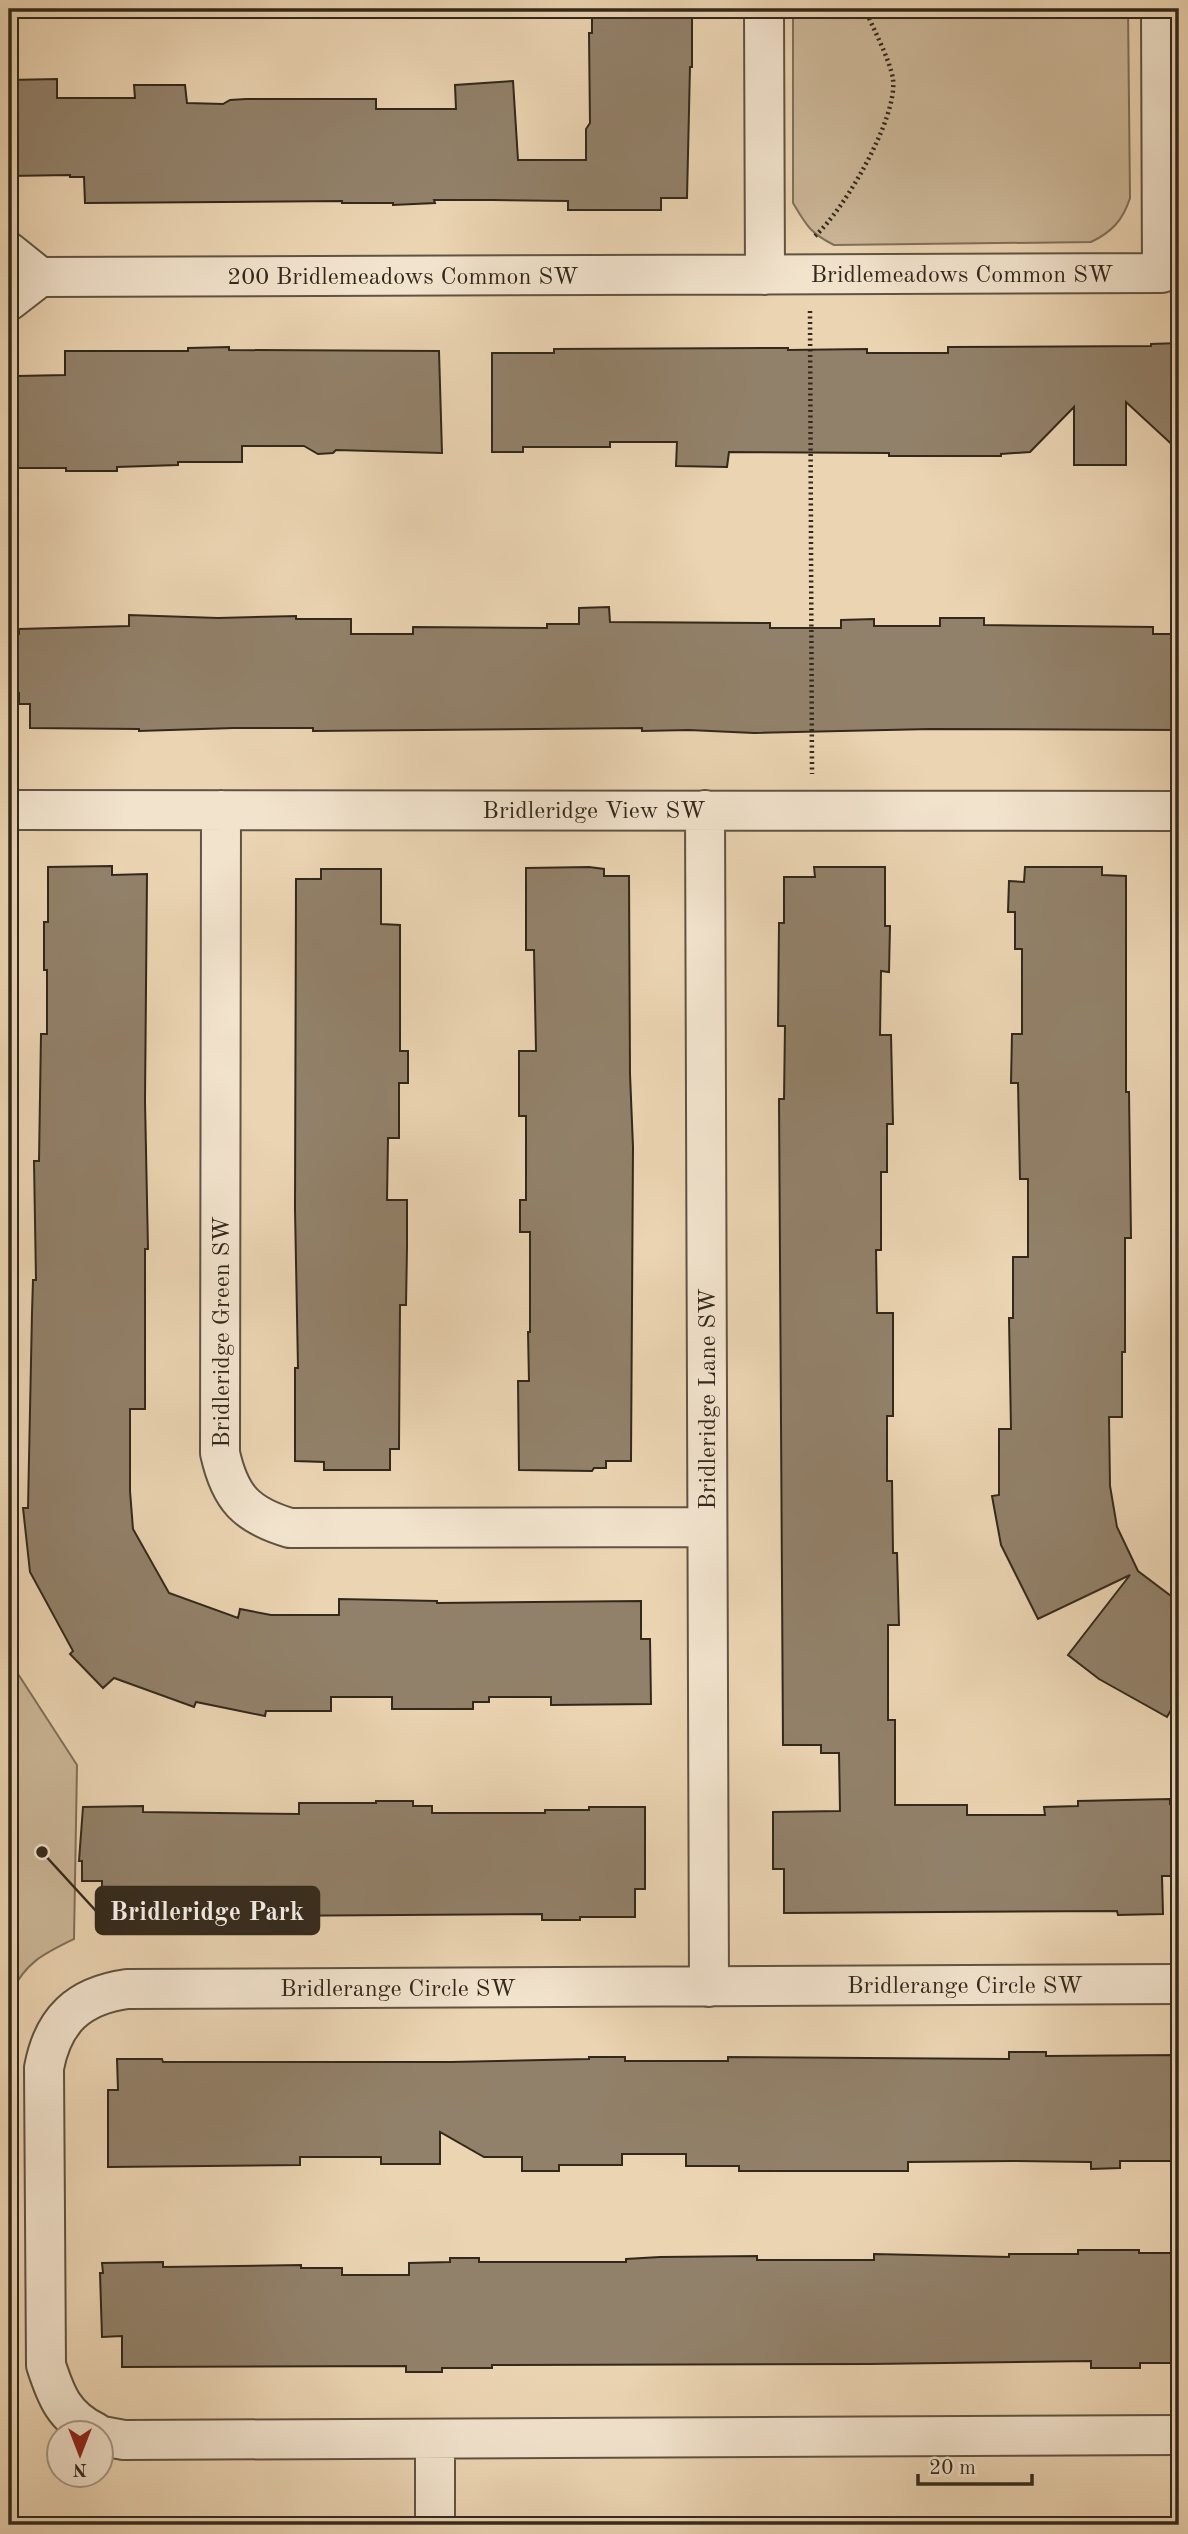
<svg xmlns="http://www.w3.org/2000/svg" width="1188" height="2534" viewBox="0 0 1188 2534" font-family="'Old Standard TT',serif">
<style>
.green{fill:#ccb798;stroke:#7f705a;stroke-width:2}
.building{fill:#92816a;stroke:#32281c;stroke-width:2}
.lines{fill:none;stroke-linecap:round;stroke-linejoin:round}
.minor-casing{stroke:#605342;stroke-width:42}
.path{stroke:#32281c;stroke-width:4.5;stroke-dasharray:2 3.5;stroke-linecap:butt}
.minor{stroke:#f2e3cd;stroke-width:38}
.labels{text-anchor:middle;stroke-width:7;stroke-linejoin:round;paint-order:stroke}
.street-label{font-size:24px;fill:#32281c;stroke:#f2e3cd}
.leader{fill:none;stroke:#32281c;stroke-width:2.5}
.callout-dot{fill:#32281c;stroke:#f2e3cd;stroke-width:2.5}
.callout{fill:#32281c;stroke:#32281c;stroke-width:2.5}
.callout-label{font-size:26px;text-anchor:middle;font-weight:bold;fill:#fff}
</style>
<rect width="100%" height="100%" fill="#ebd4b2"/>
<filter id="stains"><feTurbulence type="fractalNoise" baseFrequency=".00286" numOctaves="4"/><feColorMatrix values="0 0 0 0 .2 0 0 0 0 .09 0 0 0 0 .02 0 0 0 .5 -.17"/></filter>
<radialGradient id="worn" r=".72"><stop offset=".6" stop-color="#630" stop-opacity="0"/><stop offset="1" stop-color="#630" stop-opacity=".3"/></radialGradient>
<!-- green -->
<path class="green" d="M 793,9 L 1128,9 L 1130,198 C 1123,220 1112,232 1091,242 L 834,245 C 810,233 806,225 793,203 Z
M 9,1660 L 77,1765 L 74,1939 C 43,1954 26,1962 10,1994 L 9,2168 Z"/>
<!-- building -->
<path class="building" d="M 592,9 L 692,9 L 692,67 L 690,67 L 687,198 L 661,198 L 661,210 L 568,210 L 568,201 L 492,200 L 434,200 L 435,203 L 393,205 L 393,203 L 342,203 L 342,201 L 85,203 L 84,177 L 70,177 L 70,175 L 9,176 L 9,80 L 57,79 L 57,98 L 135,98 L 134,85 L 185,85 L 187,103 L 223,104 L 230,100 L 246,99 L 376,99 L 376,109 L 456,109 L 455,85 L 513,81 L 518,160 L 586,160 L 586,129 L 590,123 L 589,33 L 592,33 Z
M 1179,343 L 1179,451 L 1126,402 L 1126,465 L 1074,465 L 1074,407 L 1030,452 L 1001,454 L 1001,456 L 889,456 L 889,453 L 729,452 L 727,467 L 676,466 L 677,442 L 610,442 L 610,447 L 523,447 L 523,452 L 492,452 L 492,353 L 554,353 L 554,349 L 788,348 L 788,350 L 867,349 L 867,353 L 948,353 L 948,347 L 1151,346 L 1151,344 Z
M 229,347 L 229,350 L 439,351 L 442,453 L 336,450 L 333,453 L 318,454 L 304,446 L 242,446 L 242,462 L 178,462 L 178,465 L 117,467 L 117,471 L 66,471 L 66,468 L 9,468 L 9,405 L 18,404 L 18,376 L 65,375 L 65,351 L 188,351 L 188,348 Z
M 609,607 L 610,622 L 770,623 L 770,628 L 841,628 L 841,620 L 874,619 L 874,626 L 940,626 L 940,618 L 984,618 L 984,625 L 1153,627 L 1153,634 L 1179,634 L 1179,730 L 931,729 L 754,733 L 689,730 L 642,731 L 642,728 L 313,731 L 313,728 L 234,728 L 139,731 L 139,729 L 30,728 L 30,704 L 19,704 L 19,693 L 9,693 L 9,634 L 19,634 L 19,629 L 129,626 L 129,615 L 218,618 L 296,616 L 296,619 L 351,619 L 351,634 L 413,634 L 413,627 L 547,628 L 547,624 L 579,624 L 579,608 Z
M 112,866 L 112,875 L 147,874 L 145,1101 L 148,1249 L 145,1249 L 145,1409 L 130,1409 L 130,1491 L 133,1529 L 169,1593 L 238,1618 L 240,1609 L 271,1615 L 339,1615 L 339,1599 L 437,1601 L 437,1603 L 641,1601 L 641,1639 L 650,1639 L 651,1704 L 551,1705 L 551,1697 L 489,1697 L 489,1702 L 473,1702 L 473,1709 L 392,1709 L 392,1697 L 331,1697 L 331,1711 L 266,1711 L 265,1716 L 196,1702 L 194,1707 L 114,1678 L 103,1688 L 70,1654 L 73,1651 L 30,1572 L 23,1508 L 28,1508 L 32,1313 L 33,1280 L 36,1280 L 34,1161 L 39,1161 L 41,1034 L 47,1034 L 47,970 L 44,970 L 44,922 L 48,922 L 48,867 Z
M 589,867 L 604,869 L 604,876 L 629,876 L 630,1074 L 633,1147 L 631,1461 L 606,1461 L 606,1468 L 594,1468 L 592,1471 L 519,1470 L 518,1381 L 529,1381 L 528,1332 L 530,1332 L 530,1232 L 520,1232 L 520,1200 L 526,1200 L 526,1116 L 519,1116 L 519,1051 L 536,1051 L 534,950 L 526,950 L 526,868 Z
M 814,867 L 885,867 L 885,926 L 890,926 L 889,972 L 881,971 L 880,1035 L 891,1035 L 893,1124 L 887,1124 L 887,1172 L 881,1172 L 881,1250 L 876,1250 L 877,1313 L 893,1313 L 893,1416 L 887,1416 L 887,1481 L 892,1481 L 893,1553 L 897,1553 L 899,1625 L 888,1625 L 888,1720 L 895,1720 L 895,1805 L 967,1805 L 967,1815 L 1045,1815 L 1044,1807 L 1078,1806 L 1078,1801 L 1170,1799 L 1170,1804 L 1172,1804 L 1173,1876 L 1162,1876 L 1163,1914 L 1118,1915 L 1117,1911 L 784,1913 L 784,1869 L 773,1869 L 773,1812 L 840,1811 L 839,1753 L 821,1753 L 821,1745 L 783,1745 L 779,1099 L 784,1099 L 785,1026 L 778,1026 L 779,923 L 784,923 L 784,877 L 815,877 Z
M 1025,867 L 1102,867 L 1102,875 L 1126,876 L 1126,1092 L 1129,1092 L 1131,1238 L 1125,1238 L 1125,1352 L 1122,1352 L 1122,1417 L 1109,1417 L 1110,1486 L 1117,1527 L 1138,1571 L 1179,1602 L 1179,1696 L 1167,1717 L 1099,1679 L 1068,1655 L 1130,1575 L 1038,1619 L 1001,1545 L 992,1496 L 999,1495 L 999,1429 L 1011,1429 L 1009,1318 L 1013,1318 L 1013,1257 L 1028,1257 L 1028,1179 L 1020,1179 L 1018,1083 L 1011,1083 L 1012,1034 L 1022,1034 L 1022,949 L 1015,949 L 1015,912 L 1008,912 L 1009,881 L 1024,882 Z
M 321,869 L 381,869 L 381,924 L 400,925 L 400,1051 L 408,1051 L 408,1083 L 399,1083 L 399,1138 L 388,1138 L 387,1200 L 407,1200 L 407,1247 L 406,1305 L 400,1305 L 399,1449 L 390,1449 L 390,1470 L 324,1470 L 324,1462 L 295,1461 L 295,1368 L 298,1368 L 295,1209 L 296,879 L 321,879 Z
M 376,1801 L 413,1801 L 413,1806 L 432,1806 L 432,1813 L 545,1813 L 545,1810 L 589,1810 L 589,1807 L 645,1807 L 645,1889 L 635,1889 L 635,1917 L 580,1917 L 580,1920 L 542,1920 L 542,1914 L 246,1916 L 246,1914 L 153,1914 L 153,1910 L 102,1910 L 102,1881 L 82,1881 L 82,1861 L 79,1861 L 83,1807 L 143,1806 L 143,1812 L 299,1814 L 299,1803 L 376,1803 Z
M 1009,2052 L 1046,2052 L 1046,2056 L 1179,2055 L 1179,2161 L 1120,2161 L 1120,2168 L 1091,2169 L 1091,2162 L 1013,2161 L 908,2162 L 908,2171 L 739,2171 L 739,2166 L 686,2166 L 686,2154 L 622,2154 L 622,2165 L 559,2165 L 559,2171 L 522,2171 L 522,2157 L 484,2157 L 440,2132 L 440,2164 L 381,2164 L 381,2157 L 300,2157 L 300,2165 L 108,2167 L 108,2090 L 118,2090 L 117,2059 L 162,2059 L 163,2062 L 451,2062 L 589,2059 L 589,2057 L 625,2057 L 625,2061 L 728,2061 L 728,2057 L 1009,2059 Z
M 1078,2250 L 1139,2250 L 1139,2253 L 1179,2253 L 1179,2363 L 1140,2363 L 1140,2368 L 1091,2368 L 1091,2361 L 870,2364 L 492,2365 L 492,2368 L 442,2368 L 442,2372 L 406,2372 L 406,2366 L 122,2367 L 122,2336 L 102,2337 L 100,2273 L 103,2273 L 102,2263 L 163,2262 L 163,2267 L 301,2265 L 301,2268 L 342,2268 L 342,2275 L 409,2275 L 409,2263 L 450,2262 L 450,2258 L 479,2258 L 479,2262 L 626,2262 L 626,2259 L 660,2257 L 757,2256 L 757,2260 L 874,2260 L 874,2254 L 1009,2257 L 1009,2254 L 1078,2254 Z"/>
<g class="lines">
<!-- minor casing -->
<g class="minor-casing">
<path id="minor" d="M 764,9 L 765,275
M 9,252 L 40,277 L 9,301
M 40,277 L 1162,273 L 1161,9
M 9,810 L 1179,811
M 221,810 L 220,1453 C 230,1498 246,1515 290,1528 L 707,1527
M 705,810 L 709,1987
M 95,2432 C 64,2417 56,2396 46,2365 L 44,2068 C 53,2020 78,1996 127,1989 L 1179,1984
M 102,2436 L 124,2440 L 1179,2435
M 435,2439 L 435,2525"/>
</g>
<!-- path -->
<path class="path" d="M 815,236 C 844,210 898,118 893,79 C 890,60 873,28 865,9
M 810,311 L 812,774"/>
<!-- minor -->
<use href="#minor" class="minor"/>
</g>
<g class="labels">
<!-- street labels -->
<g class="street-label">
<text x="962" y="282">Bridlemeadows Common SW</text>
<text x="403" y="284">200 Bridlemeadows Common SW</text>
<text x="594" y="818">Bridleridge View SW</text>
<text transform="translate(221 1332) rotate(-90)" y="8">Bridleridge Green SW</text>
<text transform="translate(707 1399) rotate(-90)" y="8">Bridleridge Lane SW</text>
<text x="965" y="1993">Bridlerange Circle SW</text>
<text x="398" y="1996">Bridlerange Circle SW</text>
</g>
</g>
<!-- callouts -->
<path class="leader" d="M42 1852L96 1911"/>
<circle class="callout-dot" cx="42" cy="1852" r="7"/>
<rect class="callout" x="96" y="1887" width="223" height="47" rx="7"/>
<g class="callout-label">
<text x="207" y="1920">Bridleridge Park</text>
</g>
<!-- margin -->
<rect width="1188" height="2534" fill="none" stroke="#ebd4b2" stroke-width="35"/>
<rect x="10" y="10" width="1167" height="2513" fill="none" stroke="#32281c" stroke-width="3.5"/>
<rect x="18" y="18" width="1153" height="2499" fill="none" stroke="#32281c" stroke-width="2"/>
<!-- north arrow -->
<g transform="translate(80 2454) rotate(180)"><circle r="33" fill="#f2e3cd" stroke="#a59886" stroke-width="2"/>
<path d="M0-5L12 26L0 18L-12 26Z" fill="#8f2418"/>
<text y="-10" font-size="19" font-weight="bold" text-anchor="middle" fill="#32281c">N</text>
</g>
<!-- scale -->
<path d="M918 2474v10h114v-10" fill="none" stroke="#32281c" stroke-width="3.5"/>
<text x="929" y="2474" font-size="21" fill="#32281c" stroke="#f2e3cd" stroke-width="5" paint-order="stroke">20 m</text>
<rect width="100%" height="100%" filter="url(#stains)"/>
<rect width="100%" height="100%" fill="url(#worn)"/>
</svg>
